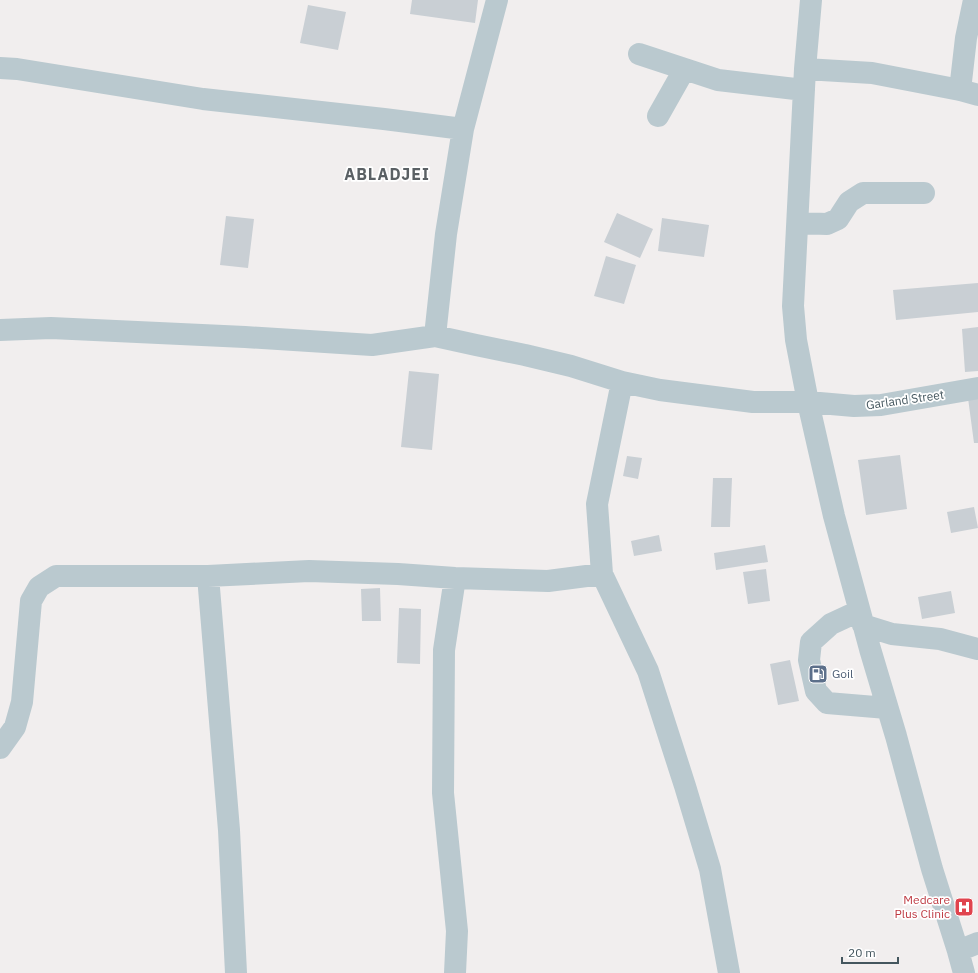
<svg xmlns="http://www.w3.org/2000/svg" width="978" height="973" viewBox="0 0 978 973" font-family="'IBM Plex Sans',sans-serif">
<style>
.building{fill:#c9cfd4}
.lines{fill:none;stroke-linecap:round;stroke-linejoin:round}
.minor{stroke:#bac9cf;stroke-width:22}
.labels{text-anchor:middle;stroke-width:3.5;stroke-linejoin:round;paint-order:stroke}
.street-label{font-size:12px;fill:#44565e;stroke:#fff}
.service-label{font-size:12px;fill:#4e5e75;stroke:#fff;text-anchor:start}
.health-label{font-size:12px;fill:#be3a42;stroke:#fff;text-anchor:end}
.district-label{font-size:16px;font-weight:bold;letter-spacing:1px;fill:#5a6064;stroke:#fff}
</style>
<rect width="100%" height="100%" fill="#f1eeee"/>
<!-- building -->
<path class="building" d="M 412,0 L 478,0 L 475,23 L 410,14 Z
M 308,5 L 346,12 L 338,50 L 300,43 Z
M 617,213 L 653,229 L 640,258 L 604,242 Z
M 226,216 L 254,219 L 248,268 L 220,265 Z
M 662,218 L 709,225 L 704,257 L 658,251 Z
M 606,256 L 636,265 L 624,304 L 594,296 Z
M 978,283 L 978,312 L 896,320 L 893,290 Z
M 978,327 L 978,371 L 965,372 L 962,329 Z
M 409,371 L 439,374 L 432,450 L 401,447 Z
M 978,397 L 978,443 L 974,443 L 968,398 Z
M 900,455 L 907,509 L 866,515 L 858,460 Z
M 627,456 L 642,458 L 638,479 L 623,476 Z
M 713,478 L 732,478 L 730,527 L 711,527 Z
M 974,507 L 978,528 L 951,533 L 947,512 Z
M 659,535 L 662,551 L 634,556 L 631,541 Z
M 765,545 L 768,562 L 716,570 L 714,553 Z
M 766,569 L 770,601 L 748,604 L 743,572 Z
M 380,588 L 381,621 L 362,621 L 361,589 Z
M 951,591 L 955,613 L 922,619 L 918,597 Z
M 399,608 L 421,609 L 420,664 L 397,663 Z
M 790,660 L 799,701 L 778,705 L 770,664 Z"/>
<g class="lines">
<!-- minor -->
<path class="minor" d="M 811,0 L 805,69 L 793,306 L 796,340 L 808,402 L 834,516 L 870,649 L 896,736 L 932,869 L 958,951 L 964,973
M 639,54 L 718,80 L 804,90
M 0,68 L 17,69 L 203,99 L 384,119 L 463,129
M 805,69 L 872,73 L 960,90 L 978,95
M 960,90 L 966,38 L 974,0
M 658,116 L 684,70
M 798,223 L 827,224 L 838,219 L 849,202 L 863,193 L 924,193
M 0,330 L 51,328 L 245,337 L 372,345 L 435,336 L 476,345 L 525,355 L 571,366 L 622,382 L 660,390 L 753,402 L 808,402 L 854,406 L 881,405 L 978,388
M 435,336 L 446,234 L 463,129 L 497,0
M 622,382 L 597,504 L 602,574 L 648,671 L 685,786 L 710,869 L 729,973
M 208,576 L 229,830 L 236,973
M 859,611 L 831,624 L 811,642 L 809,660 L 816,691 L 827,703 L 887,708
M 863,625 L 892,634 L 940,639 L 978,649
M 0,748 L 15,727 L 22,702 L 31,601 L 39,587 L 56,576 L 208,576 L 309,571 L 398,574 L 455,578 L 548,581 L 602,574
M 958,951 L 978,943
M 455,973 L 457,931 L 443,793 L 444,650 L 455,578"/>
</g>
<!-- icons -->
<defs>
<g id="fuel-square" transform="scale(1)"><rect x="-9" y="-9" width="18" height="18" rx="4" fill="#5c6f8a" stroke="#fff"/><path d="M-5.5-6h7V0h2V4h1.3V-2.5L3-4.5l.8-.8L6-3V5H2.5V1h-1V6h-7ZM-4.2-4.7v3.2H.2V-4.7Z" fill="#fff"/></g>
<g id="hospital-square" transform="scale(1)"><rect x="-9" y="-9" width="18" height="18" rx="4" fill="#e0444e" stroke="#fff"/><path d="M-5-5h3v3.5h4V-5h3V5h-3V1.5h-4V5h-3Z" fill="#fff"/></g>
</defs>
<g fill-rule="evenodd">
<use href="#fuel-square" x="818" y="674"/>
<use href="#hospital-square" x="964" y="907"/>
</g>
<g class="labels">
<!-- street labels -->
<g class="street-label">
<text transform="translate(905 400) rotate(-8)" y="4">Garland Street</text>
</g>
<!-- service labels -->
<g class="service-label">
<text x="832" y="678">Goil</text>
</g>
<!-- health labels -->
<g class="health-label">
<text x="950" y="904">Medcare<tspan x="950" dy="14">Plus Clinic</tspan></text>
</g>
<!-- district labels -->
<g class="district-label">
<text x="387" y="180">ABLADJEI</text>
</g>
</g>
<!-- scale -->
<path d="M842 957v6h56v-6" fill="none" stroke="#44565e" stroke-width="2"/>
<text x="848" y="957" font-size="12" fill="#44565e" stroke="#ffffff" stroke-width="3" paint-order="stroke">20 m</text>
</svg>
